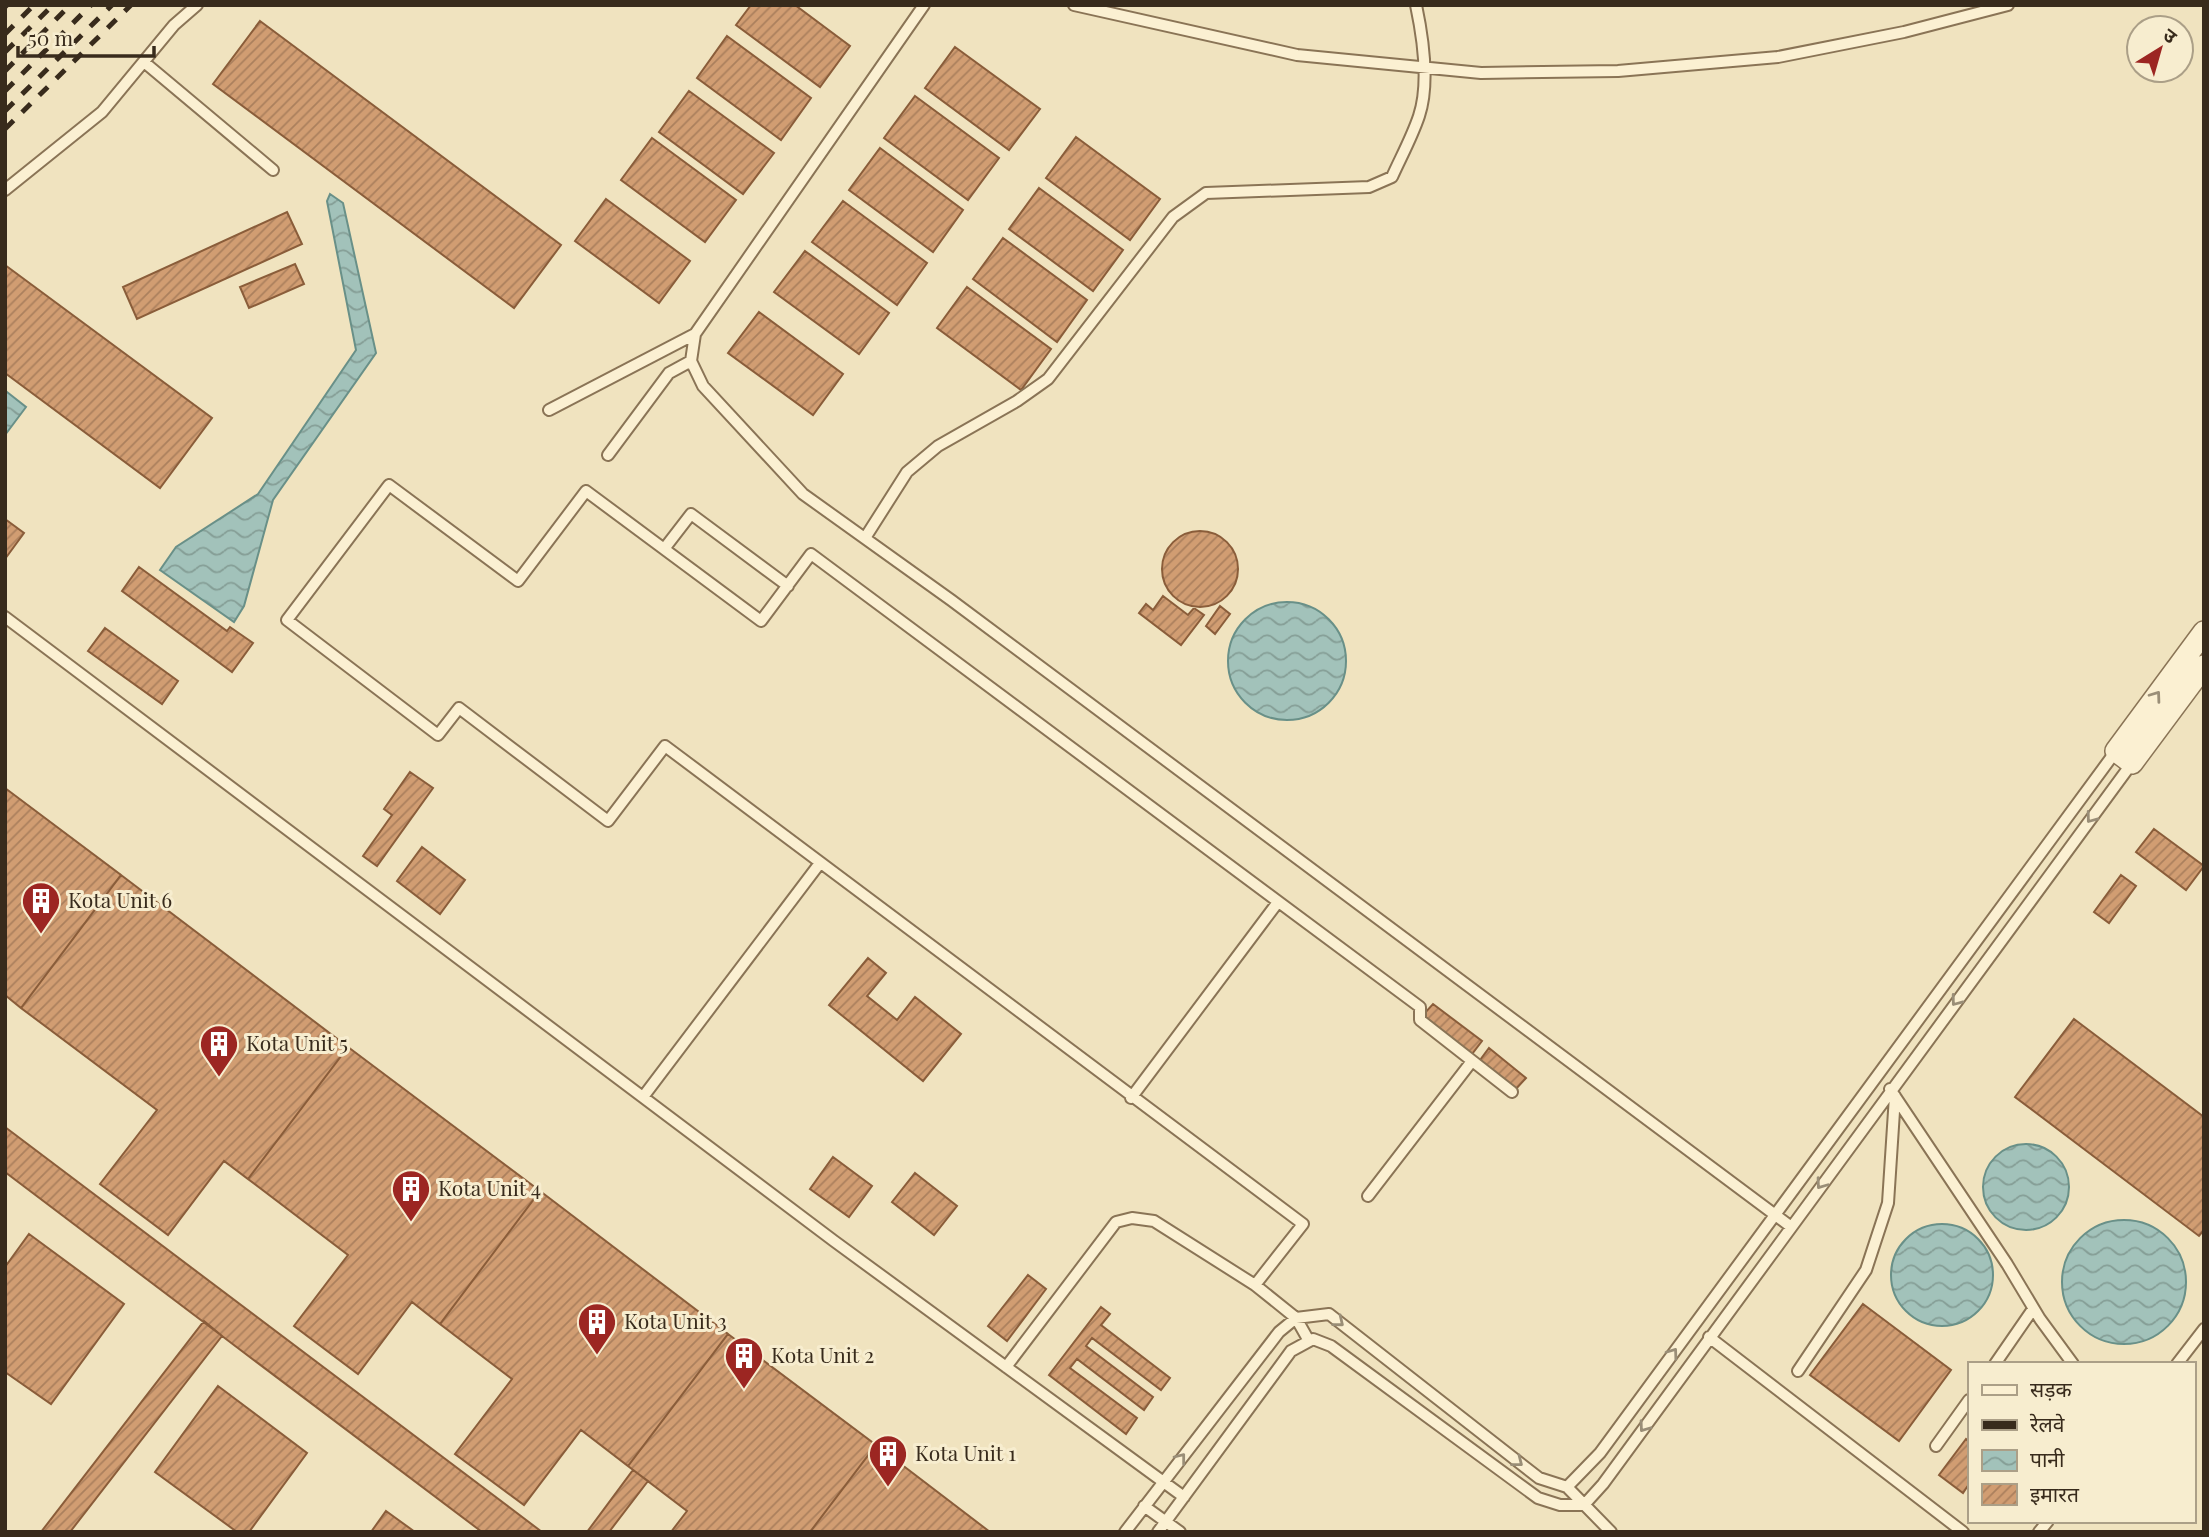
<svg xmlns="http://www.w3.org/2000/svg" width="2209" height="1537" viewBox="0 0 2209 1537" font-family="'Playfair Display','Noto Sans Devanagari',serif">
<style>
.water{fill:url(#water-waves);stroke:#699088;stroke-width:2}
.building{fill:url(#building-hatch);stroke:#8a5d3a;stroke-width:2}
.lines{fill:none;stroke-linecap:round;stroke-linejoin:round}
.service-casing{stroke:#8a7456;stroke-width:14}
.minor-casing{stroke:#8a7456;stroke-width:24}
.service{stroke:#fbf0d2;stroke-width:10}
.minor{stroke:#fbf0d2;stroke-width:21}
.rail{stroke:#382b1c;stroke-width:5;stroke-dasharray:12 12;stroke-linecap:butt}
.oneway{stroke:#9a8e77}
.labels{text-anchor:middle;stroke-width:6;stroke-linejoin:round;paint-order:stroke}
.poi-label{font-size:21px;fill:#382b1c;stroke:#f7edcf;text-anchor:start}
</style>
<defs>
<pattern id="water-waves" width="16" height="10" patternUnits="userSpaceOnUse" patternTransform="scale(1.75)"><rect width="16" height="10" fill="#a2c2ba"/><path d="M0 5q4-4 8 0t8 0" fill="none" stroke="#859e96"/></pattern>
<pattern id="building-hatch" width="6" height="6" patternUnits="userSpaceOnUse" patternTransform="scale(1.75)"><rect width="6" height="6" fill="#d19d72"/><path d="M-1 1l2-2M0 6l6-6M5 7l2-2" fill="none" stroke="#ab805d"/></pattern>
</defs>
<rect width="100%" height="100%" fill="#f0e3bf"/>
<!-- water -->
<path class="water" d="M 330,194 L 343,203 L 376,353 L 273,500 L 244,606 L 234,622 L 160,570 L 176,547 L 258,494 L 356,350 L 327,201 Z
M 7,392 L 26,407 L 5,435 L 5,395 Z
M1228 661a59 59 0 1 1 118 0a59 59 0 1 1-118 0Z
M1983 1187a43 43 0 1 1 86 0a43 43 0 1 1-86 0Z
M2062 1282a62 62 0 1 1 124 0a62 62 0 1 1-124 0Z
M1891 1275a51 51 0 1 1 102 0a51 51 0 1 1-102 0Z"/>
<!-- building -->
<path class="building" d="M 751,5 L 795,5 L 850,46 L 820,87 L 736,25 Z
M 260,21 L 561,245 L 514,308 L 213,84 Z
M 727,36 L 811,98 L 781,140 L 697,78 Z
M 955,47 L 1040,109 L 1009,150 L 925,88 Z
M 689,91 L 774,153 L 743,194 L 659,132 Z
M 915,96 L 999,158 L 968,200 L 884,138 Z
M 1076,137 L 1160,199 L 1130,240 L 1046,178 Z
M 652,138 L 736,200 L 705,242 L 621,180 Z
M 880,148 L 963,210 L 933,252 L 849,190 Z
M 1039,188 L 1123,250 L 1093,291 L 1009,229 Z
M 606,199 L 690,261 L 659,303 L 575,241 Z
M 843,201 L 927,263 L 897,305 L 812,242 Z
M 287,212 L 302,244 L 137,319 L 123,287 Z
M 1003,238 L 1087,300 L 1057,342 L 973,279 Z
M 805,251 L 889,313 L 859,354 L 774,292 Z
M 295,264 L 304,284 L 249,308 L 240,287 Z
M 5,265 L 212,418 L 160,488 L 5,373 Z
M 967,287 L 1051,349 L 1021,390 L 937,328 Z
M 759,312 L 843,374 L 813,415 L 728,353 Z
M 5,519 L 24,533 L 5,559 Z
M1162 569a38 38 0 1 1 76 0a38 38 0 1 1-76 0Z
M 139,567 L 227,631 L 230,627 L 253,643 L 232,672 L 122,591 Z
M 1163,596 L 1188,615 L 1194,608 L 1204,615 L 1181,645 L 1139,613 L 1146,604 L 1153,610 Z
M 1220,606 L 1230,614 L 1215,634 L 1206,626 Z
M 105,628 L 178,681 L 162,704 L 88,651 Z
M 410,772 L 433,788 L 377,866 L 363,856 L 392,815 L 384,809 Z
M 5,788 L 121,875 L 21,1008 L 5,995 Z
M 2154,829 L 2204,866 L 2186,890 L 2136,852 Z
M 422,847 L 465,880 L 440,914 L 397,881 Z
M 121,875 L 348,1047 L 248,1179 L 224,1161 L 168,1235 L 100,1184 L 157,1110 L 21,1008 Z
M 2121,875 L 2136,886 L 2109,923 L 2094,912 Z
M 868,958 L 886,973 L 867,996 L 897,1020 L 915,997 L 961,1034 L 923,1081 L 829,1005 Z
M 1433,1004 L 1482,1041 L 1472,1054 L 1422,1016 Z
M 2074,1019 L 2204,1117 L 2204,1230 L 2199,1236 L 2015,1097 Z
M 348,1047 L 540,1191 L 440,1324 L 412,1302 L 358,1374 L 294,1326 L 348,1255 L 248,1179 Z
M 1489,1048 L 1526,1078 L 1516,1089 L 1480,1060 Z
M 5,1127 L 542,1532 L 482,1532 L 222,1336 L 5,1172 Z
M 833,1157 L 872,1186 L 849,1217 L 810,1189 Z
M 915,1173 L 957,1206 L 934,1235 L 892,1202 Z
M 540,1191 L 728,1334 L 628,1466 L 581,1430 L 524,1505 L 455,1454 L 512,1379 L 440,1324 Z
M 29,1234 L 124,1304 L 51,1404 L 5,1372 L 5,1267 Z
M 1028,1275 L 1046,1289 L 1007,1341 L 988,1326 Z
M 1863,1304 L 1951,1370 L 1899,1441 L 1810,1375 Z
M 1101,1307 L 1110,1314 L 1101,1325 L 1170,1378 L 1161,1390 L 1092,1338 L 1086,1346 L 1153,1397 L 1144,1410 L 1077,1359 L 1070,1368 L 1137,1418 L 1126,1434 L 1049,1375 Z
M 204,1321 L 222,1336 L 70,1532 L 41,1532 Z
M 728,1334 L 876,1445 L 810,1532 L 671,1532 L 687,1511 L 628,1466 Z
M 218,1386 L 307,1453 L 249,1532 L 237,1532 L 155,1472 Z
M 1966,1439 L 1969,1442 L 1969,1484 L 1963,1493 L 1939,1475 Z
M 876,1445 L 990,1532 L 810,1532 Z
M 633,1470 L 648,1481 L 609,1532 L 587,1532 Z
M 386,1511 L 415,1532 L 371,1532 Z"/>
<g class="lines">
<!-- service casing -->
<g class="service-casing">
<path id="service" d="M 924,5 L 695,334 L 691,361 L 703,386 L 803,494 L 951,600 L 1790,1226
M 1074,5 L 1297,55 L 1481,73 L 1618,71 L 1778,57 L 1904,32 L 2008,5
M 144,62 L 273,170
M 5,190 L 102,112 L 174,25 L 197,5
M 549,410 L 695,334
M 608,455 L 669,373 L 691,361
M 865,538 L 907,472 L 938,446 L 1017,401 L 1048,379 L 1173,217 L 1206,193 L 1369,187 L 1392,177 C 1401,157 1412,137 1419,116 C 1430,83 1423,38 1416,5
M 664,549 L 691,514 L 788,586
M 5,617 L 834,1241 L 1184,1497
M 1890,1089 L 2007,1264 L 2040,1319 L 2073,1364
M 643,1097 L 820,863
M 1131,1098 L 1278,902
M 1368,1196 L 1472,1061
M 1255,1285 L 1303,1224 L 665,746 L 608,821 L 459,708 L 438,735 L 287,620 L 389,485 L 518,581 L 586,491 L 761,621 L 811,554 L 1420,1007 L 1420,1020 L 1512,1092
M 1709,1337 L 1963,1532
M 1995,1364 L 2033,1309
M 2177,1364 L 2204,1329
M 1006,1367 L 1116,1222 L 1132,1218 L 1154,1221 L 1255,1285 L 1296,1318 L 1309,1341
M 1798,1371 L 1866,1270 L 1888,1203 L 1895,1096
M 1936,1446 L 1969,1400
M 1567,1487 L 1611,1532
M 1144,1506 L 1180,1532
M 1125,1532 L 1279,1332 L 1296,1318 L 1329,1314 L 1539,1478 L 1567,1487 L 1600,1453 L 2116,751
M 1158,1532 L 1291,1351 L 1313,1339 L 1331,1346 L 1538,1498 L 1560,1505 L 1584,1505 L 1603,1484 L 2132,763
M 2039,1532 L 2048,1521"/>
</g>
<!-- minor casing -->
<g class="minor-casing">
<path id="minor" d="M 2204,632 L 2116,751 L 2132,763 L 2204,666"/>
</g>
<!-- service -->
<use href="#service" class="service"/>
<!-- minor -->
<use href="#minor" class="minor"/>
<!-- rail -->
<path class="rail" d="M 5,7 L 7,5
M 5,34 L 34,5
M 5,52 L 53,5
M 5,71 L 70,5
M 5,91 L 91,5
M 5,111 L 112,5
M 5,129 L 131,5"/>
</g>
<!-- one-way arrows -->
<defs><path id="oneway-chevron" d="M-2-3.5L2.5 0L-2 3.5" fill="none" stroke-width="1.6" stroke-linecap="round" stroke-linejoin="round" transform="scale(1.75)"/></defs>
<g class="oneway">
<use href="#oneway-chevron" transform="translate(2156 696) rotate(-54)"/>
<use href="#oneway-chevron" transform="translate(2091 818) rotate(127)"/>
<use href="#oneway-chevron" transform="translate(1956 1001) rotate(127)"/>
<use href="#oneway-chevron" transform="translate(1821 1184) rotate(126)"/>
<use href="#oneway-chevron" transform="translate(1339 1322) rotate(39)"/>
<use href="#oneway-chevron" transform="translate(1673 1353) rotate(-54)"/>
<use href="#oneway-chevron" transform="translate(1644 1427) rotate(126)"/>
<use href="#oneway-chevron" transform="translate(1181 1458) rotate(-52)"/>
<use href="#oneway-chevron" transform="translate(1518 1462) rotate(38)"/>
</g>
<!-- icons -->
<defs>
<g id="building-pin" transform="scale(2.0125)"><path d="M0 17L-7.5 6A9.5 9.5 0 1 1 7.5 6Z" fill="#9c2622" stroke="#f7edcf"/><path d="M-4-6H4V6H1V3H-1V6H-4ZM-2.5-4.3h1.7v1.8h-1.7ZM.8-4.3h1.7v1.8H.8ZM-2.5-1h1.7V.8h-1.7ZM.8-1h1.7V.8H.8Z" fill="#fff"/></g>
</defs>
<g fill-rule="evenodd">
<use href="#building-pin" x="41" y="901"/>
<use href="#building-pin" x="219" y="1044"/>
<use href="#building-pin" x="411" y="1189"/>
<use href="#building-pin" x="597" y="1322"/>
<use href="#building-pin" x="744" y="1356"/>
<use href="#building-pin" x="888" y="1454"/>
</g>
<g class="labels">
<!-- poi labels -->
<g class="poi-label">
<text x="68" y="908">Kota Unit 6</text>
<text x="246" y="1051">Kota Unit 5</text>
<text x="438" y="1196">Kota Unit 4</text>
<text x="624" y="1329">Kota Unit 3</text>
<text x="771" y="1363">Kota Unit 2</text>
<text x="915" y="1461">Kota Unit 1</text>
</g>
</g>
<!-- border -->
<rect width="2209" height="1537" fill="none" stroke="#382b1c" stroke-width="14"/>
<!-- legend -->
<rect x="1968" y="1362" width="228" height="161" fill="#f7edcf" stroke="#ab9f87" stroke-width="2"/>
<rect x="1982" y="1385" width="35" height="10" fill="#fbf0d2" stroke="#ab9f87" stroke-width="2"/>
<text x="2030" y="1397" font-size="21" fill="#382b1c">सड़क</text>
<rect x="1982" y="1420" width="35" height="10" fill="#382b1c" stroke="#ab9f87" stroke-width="2"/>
<text x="2030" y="1432" font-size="21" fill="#382b1c">रेलवे</text>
<rect x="1982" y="1450" width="35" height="21" fill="url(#water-waves)" stroke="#ab9f87" stroke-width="2"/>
<text x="2030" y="1467" font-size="21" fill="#382b1c">पानी</text>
<rect x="1982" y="1484" width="35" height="21" fill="url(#building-hatch)" stroke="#ab9f87" stroke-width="2"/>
<text x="2030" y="1502" font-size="21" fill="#382b1c">इमारत</text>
<!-- north arrow -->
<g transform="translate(2160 49) rotate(37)"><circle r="33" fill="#f7edcf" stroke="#ab9f87" stroke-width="2"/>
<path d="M0-5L12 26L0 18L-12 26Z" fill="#9c2622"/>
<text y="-10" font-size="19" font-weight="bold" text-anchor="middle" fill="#382b1c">उ</text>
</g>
<!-- scale -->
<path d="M18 46v10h136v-10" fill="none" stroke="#382b1c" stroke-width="3.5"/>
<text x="28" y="46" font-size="21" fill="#382b1c" stroke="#f7edcf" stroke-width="5" paint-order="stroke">50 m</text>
</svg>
